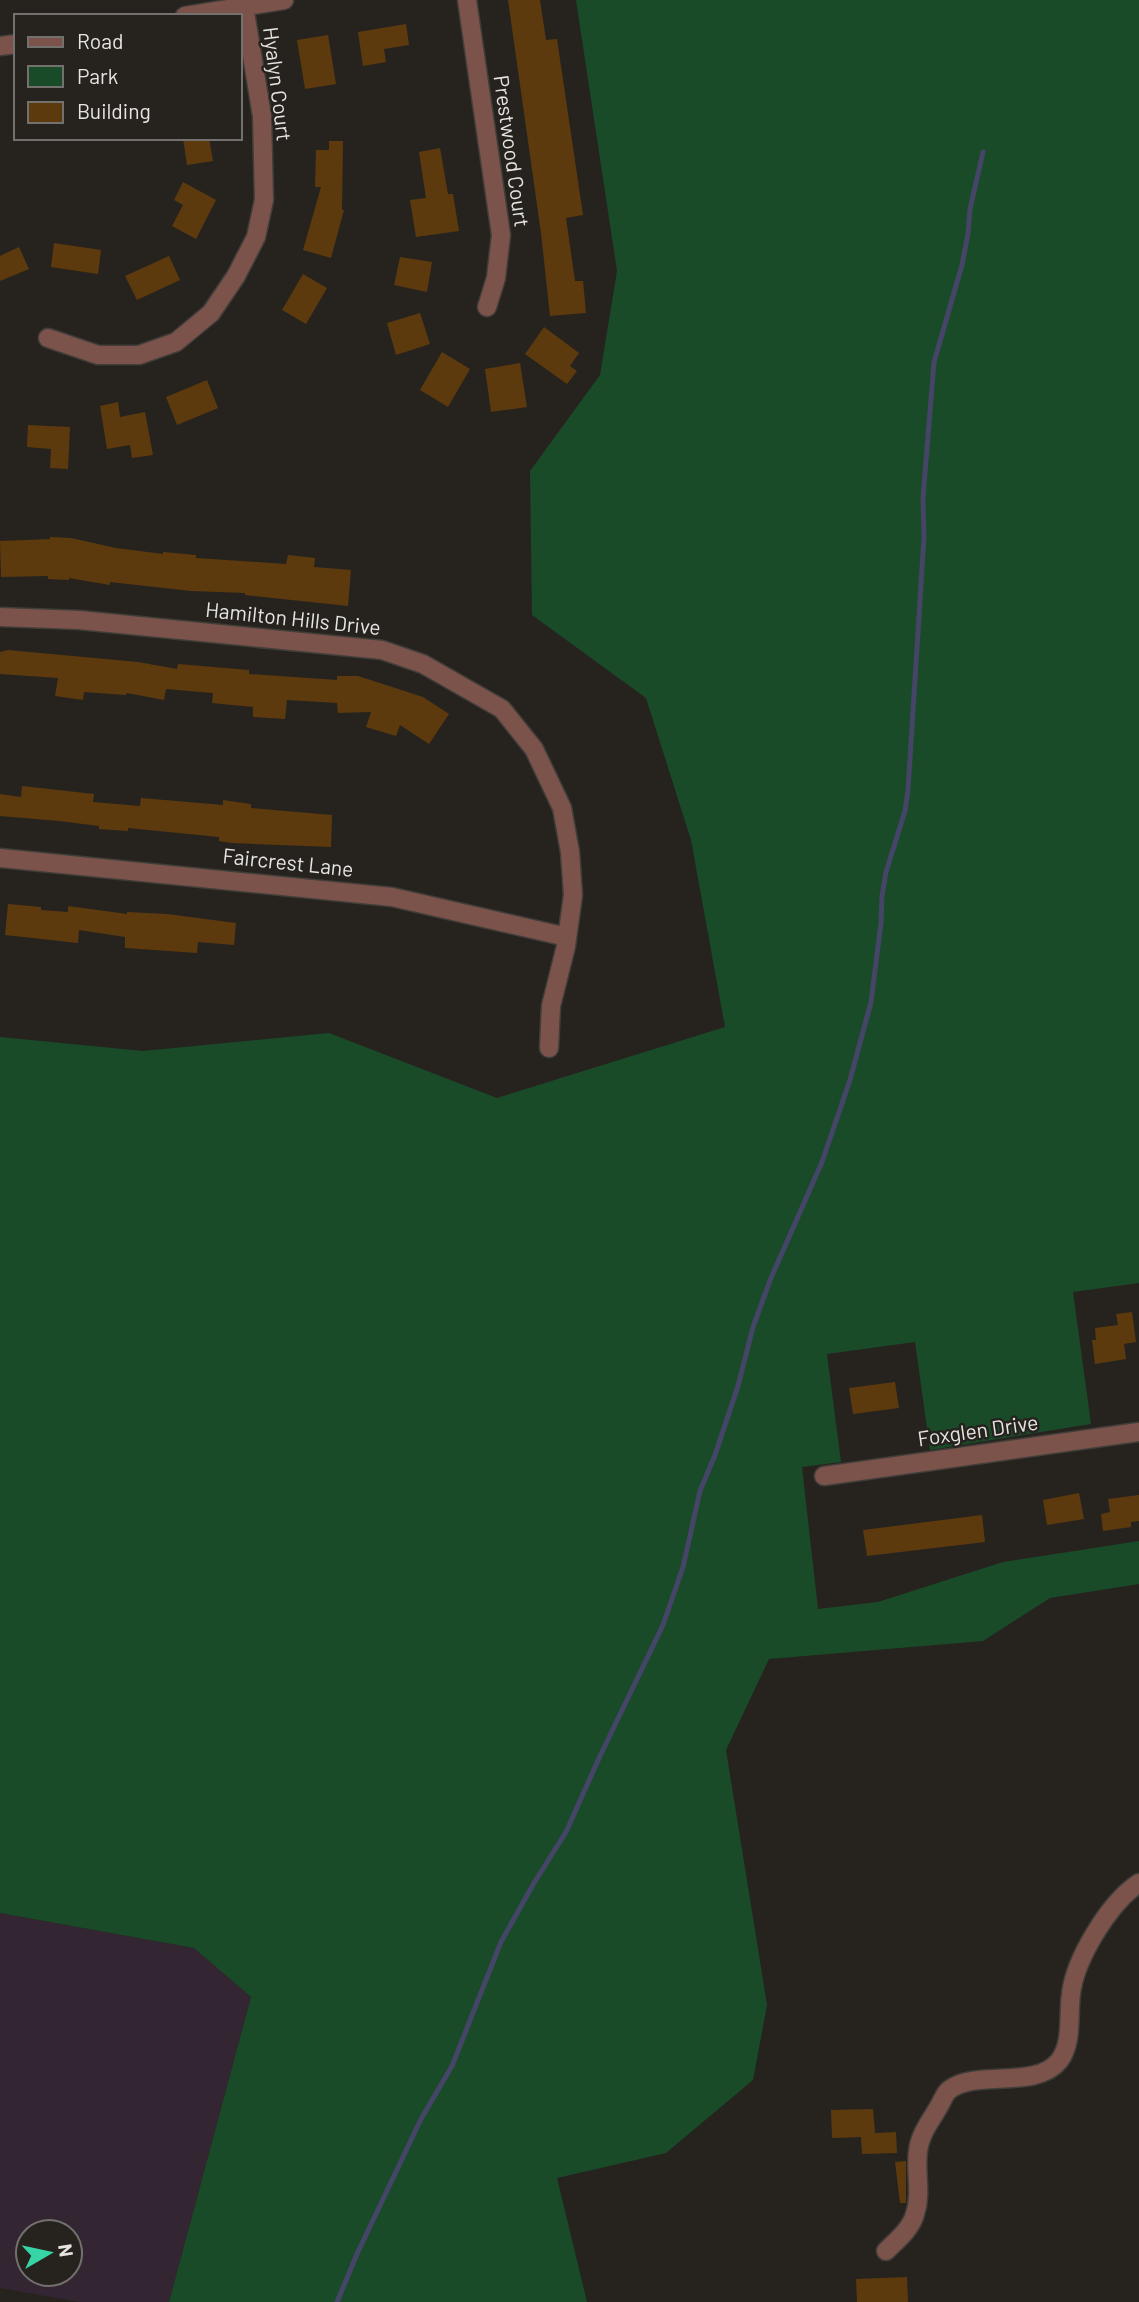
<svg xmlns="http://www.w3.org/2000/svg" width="1139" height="2302" viewBox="0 0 1139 2302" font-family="Barlow,sans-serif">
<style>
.industrial{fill:#332532;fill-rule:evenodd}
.green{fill:#194b29}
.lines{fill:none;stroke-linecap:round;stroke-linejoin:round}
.stream{stroke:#454568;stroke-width:5}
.building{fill:#5d3a0d}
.minor-casing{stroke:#413e3a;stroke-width:21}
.minor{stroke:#7c534b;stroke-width:18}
.labels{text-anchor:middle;stroke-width:5;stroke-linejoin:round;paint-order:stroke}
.street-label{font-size:21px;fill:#e7e5e2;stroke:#26231f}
</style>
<rect width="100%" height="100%" fill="#26231f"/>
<!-- industrial -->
<path class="industrial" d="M 0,1913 L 194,1948 L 251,1997 L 169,2302 L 79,2302 L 0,2288 ZM 28,2232 L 70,2232 L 70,2274 L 28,2274 Z"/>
<!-- green -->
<path class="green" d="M 576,0 L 1139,0 L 1139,1283 L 1073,1292 L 1091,1424 L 930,1450 L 915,1342 L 827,1354 L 841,1462 L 802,1467 L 818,1609 L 878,1602 L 1003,1562 L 1139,1541 L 1139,1584 L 1050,1598 L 983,1641 L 769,1659 L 726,1750 L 767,2005 L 753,2080 L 666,2153 L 557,2178 L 587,2302 L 169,2302 L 251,1997 L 194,1948 L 0,1913 L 0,1037 L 143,1051 L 329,1033 L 497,1098 L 725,1027 L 691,840 L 646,698 L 532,615 L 530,471 L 600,375 L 617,271 Z"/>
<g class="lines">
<!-- stream -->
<path class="stream" d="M 337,2302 L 357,2254 L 421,2119 L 452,2066 L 501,1942 L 534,1883 L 566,1832 L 600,1756 L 663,1625 L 683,1567 L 700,1491 L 715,1455 L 738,1386 L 753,1327 L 771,1278 L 822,1162 L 850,1080 L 871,1002 L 881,923 L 882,896 L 886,872 L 905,811 L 908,790 L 924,537 L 923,498 L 934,362 L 962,265 L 968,234 L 970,209 L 983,152"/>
</g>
<!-- building -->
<path class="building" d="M 508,0 L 540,0 L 546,40 L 557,39 L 583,215 L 566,218 L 575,281 L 583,281 L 586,313 L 550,316 L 541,233 Z
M 406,24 L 409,45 L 384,49 L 386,62 L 363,66 L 358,32 Z
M 328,35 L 336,84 L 305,89 L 297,40 Z
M 183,138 L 209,138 L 213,161 L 187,165 Z
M 329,141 L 343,141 L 342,210 L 344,210 L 331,258 L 303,250 L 321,187 L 315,187 L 316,150 L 329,150 Z
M 440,148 L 448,194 L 453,194 L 459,231 L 416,237 L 410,200 L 426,198 L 419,152 Z
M 183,182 L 216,200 L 196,239 L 172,226 L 183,205 L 174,200 Z
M 54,243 L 101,250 L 98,274 L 51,267 Z
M 19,247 L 29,269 L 0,281 L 0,256 Z
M 169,256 L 180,280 L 137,300 L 125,276 Z
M 400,257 L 432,262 L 427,292 L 394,285 Z
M 303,274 L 327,288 L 306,324 L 282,310 Z
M 420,313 L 430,344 L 396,355 L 387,323 Z
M 544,327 L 579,353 L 570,366 L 577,371 L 567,384 L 525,354 Z
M 442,352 L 470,369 L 448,407 L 420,390 Z
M 520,363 L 527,407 L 491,412 L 485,369 Z
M 207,380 L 218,408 L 177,425 L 166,397 Z
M 118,402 L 120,417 L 145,412 L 153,455 L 132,458 L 130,445 L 107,449 L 100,406 Z
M 28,425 L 70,427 L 68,469 L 50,468 L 51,449 L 27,447 Z
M 50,537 L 71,538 L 116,548 L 163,554 L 163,552 L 196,555 L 196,558 L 286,564 L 288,555 L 315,558 L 314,567 L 351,570 L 348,606 L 245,595 L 245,593 L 191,591 L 110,582 L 110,585 L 69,578 L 69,580 L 48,579 L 48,576 L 1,577 L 0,541 L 50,539 Z
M 8,650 L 138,662 L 177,669 L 178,664 L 249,670 L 249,674 L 337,680 L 337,676 L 358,676 L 423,697 L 449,714 L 429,744 L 400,725 L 396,736 L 366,727 L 371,712 L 338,713 L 337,703 L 287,700 L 285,719 L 253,717 L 253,707 L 212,703 L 213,693 L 166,689 L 164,700 L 127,693 L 126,695 L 84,692 L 83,700 L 55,696 L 58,678 L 0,674 L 0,652 Z
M 22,786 L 94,794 L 93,802 L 140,806 L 141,798 L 223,805 L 223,800 L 251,804 L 251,808 L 332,815 L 331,847 L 232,843 L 219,841 L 219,837 L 128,828 L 128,831 L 99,829 L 99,826 L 59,821 L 0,816 L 0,794 L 21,797 Z
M 8,904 L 41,907 L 41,910 L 68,912 L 68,906 L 127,914 L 127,912 L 167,914 L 236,923 L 234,945 L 198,942 L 197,953 L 125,948 L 125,937 L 79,930 L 78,943 L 5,935 Z
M 1132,1312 L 1136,1342 L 1124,1344 L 1126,1359 L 1095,1364 L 1092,1340 L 1096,1340 L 1095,1328 L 1118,1325 L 1116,1314 Z
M 895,1382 L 899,1408 L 853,1414 L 849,1388 Z
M 1079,1493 L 1084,1519 L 1047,1525 L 1043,1500 Z
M 1139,1495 L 1139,1521 L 1131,1522 L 1131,1527 L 1103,1531 L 1101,1514 L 1110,1512 L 1108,1499 Z
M 982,1515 L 985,1542 L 867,1556 L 863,1530 Z
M 873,2109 L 875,2133 L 896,2132 L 897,2153 L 862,2154 L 861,2137 L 832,2138 L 831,2110 Z
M 906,2161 L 906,2203 L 900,2203 L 895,2162 Z
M 907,2277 L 908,2302 L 857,2302 L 856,2279 Z"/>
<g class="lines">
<!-- minor casing -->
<g class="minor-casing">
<path id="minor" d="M 467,0 L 501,235 L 496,278 L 487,307
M 185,16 L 284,0
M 0,46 L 16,44
M 48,338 L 98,355 L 139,355 L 176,342 L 211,313 L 236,276 L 256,237 L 264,200 L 262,116 L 244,6
M 0,617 L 79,620 L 382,650 L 423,664 L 502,709 L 534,749 L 562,808 L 570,852 L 573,895 L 566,946 L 551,1006 L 549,1048
M 0,858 L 392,897 L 567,937
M 824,1476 L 1139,1432
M 886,2251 C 897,2240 911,2229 915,2214 C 922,2193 915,2172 918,2151 C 920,2134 930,2122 938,2108 C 942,2102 944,2094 949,2090 C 974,2069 1036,2090 1059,2061 C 1073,2044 1068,2014 1071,1994 C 1075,1959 1109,1903 1139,1883"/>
</g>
<!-- minor -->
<use href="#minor" class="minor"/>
</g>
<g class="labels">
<!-- street labels -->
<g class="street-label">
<text transform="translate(277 84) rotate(83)" y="7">Hyalyn Court</text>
<text transform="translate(511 151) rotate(82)" y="7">Prestwood Court</text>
<text transform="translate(293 619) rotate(6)" y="7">Hamilton Hills Drive</text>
<text transform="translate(288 863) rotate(6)" y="7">Faircrest Lane</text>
<text transform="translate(978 1431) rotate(-8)" y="7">Foxglen Drive</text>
</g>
</g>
<!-- legend -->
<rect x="14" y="14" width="228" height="126" fill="#26231f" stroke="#73716d" stroke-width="2"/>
<rect x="28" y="37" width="35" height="10" fill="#7c534b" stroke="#73716d" stroke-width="2"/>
<text x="77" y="49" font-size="21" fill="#e7e5e2">Road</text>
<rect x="28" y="66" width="35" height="21" fill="#194b29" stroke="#73716d" stroke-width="2"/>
<text x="77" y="84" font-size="21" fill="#e7e5e2">Park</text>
<rect x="28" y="102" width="35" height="21" fill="#5d3a0d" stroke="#73716d" stroke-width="2"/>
<text x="77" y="119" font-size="21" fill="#e7e5e2">Building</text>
<!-- north arrow -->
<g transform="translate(49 2253) rotate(81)"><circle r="33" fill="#26231f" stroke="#73716d" stroke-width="2"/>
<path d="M0-5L12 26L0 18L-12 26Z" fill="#37d4a6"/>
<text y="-10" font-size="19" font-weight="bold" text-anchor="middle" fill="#e7e5e2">N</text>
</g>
</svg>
